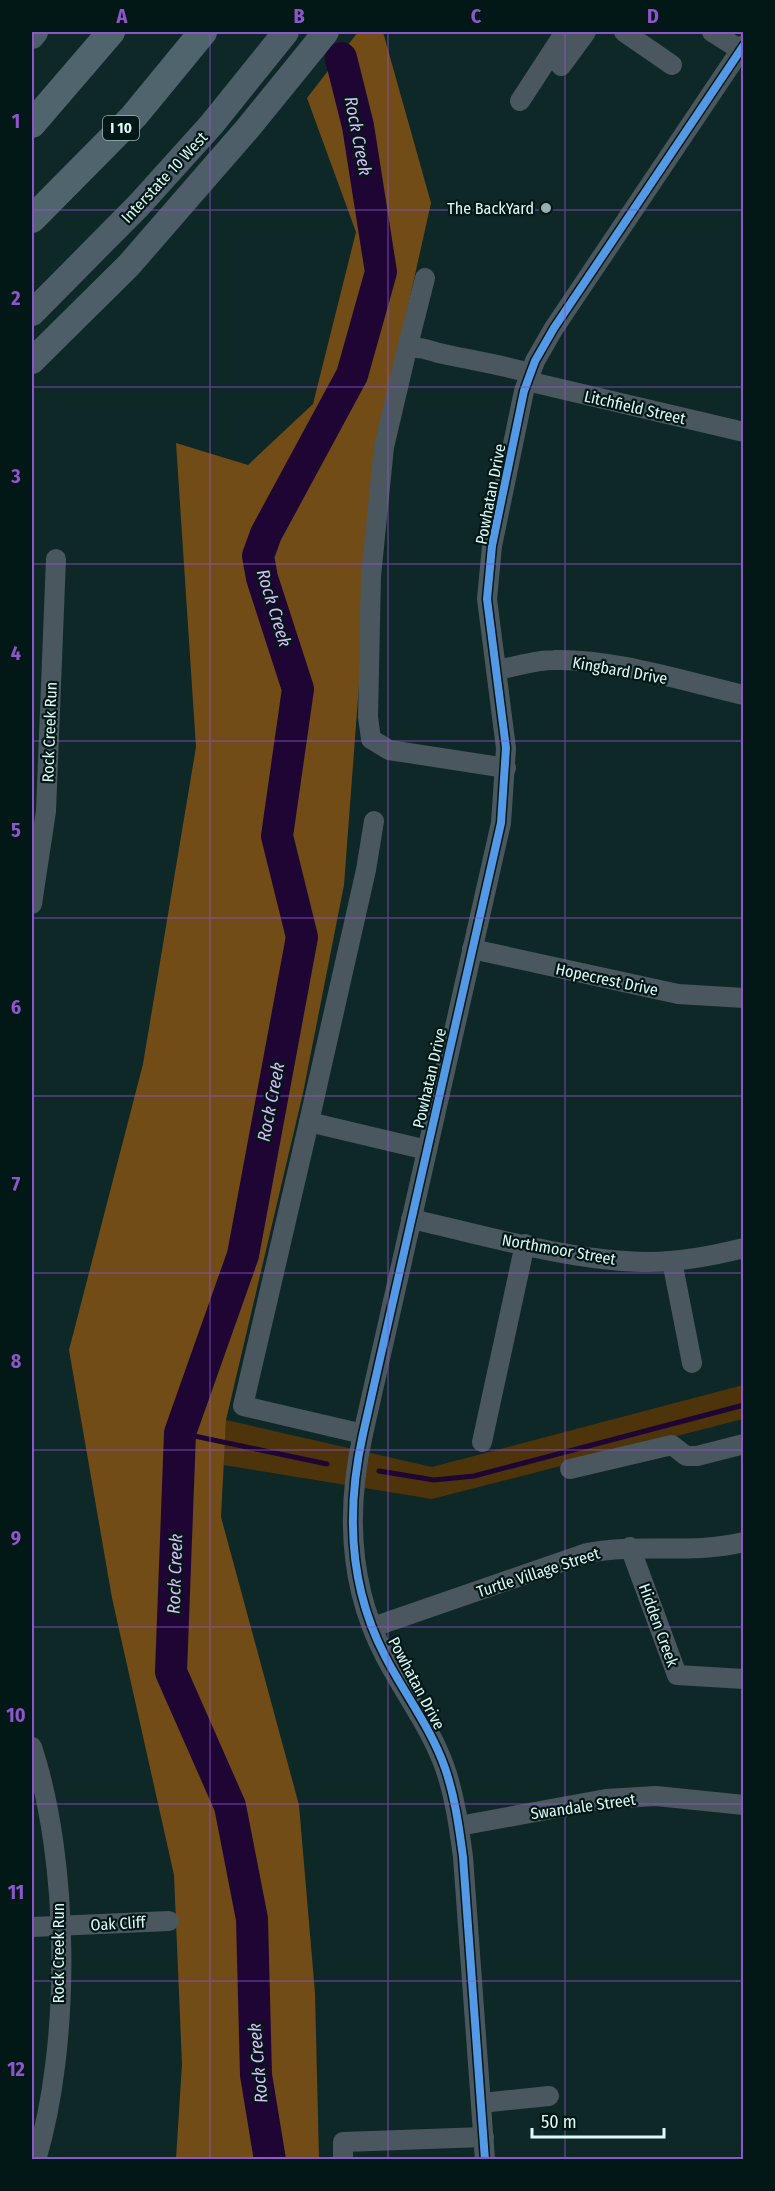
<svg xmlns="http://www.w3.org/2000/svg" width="775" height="2191" font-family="'Fira Sans Condensed',sans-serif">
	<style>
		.green { fill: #4e340a }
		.forest { fill: #714c17 }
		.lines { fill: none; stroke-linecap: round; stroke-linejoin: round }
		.stream { stroke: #1f0534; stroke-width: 5 }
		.river { stroke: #1f0534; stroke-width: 32 }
		.minor { stroke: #4b575e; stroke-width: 20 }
		.major { stroke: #4d5e68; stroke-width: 26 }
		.highway { stroke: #50646e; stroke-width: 28 }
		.cycleway-casing { stroke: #021817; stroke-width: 11 }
		.cycleway { stroke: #5399e6; stroke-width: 8 }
		.grid { fill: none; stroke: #8f55ca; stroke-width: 1.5; stroke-opacity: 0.55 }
		.poi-dot { fill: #95b0ae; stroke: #021817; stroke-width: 2 }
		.labels { text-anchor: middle; stroke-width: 4.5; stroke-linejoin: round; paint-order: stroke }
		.shield { fill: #021817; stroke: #9bb6b4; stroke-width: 1.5 }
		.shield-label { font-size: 15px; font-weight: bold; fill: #ddfaf7 }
		.street-label { font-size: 16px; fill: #ddfaf7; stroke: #021817 }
		.poi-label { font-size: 16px; fill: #ddfaf7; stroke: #021817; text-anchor: end }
		.water-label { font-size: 18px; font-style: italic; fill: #dbbbf8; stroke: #021817 }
		.neatline { fill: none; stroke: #8f55ca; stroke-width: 2 }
		.grid-label { font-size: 20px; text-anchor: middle; font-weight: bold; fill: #8f55ca }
	</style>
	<rect width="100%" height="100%" fill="#0e2827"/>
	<polygon class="green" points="743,1385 743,1419 432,1499 223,1465 226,1420 432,1467"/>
	<polygon class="forest" points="358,32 383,32 431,203 377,445 344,885 303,1093 226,1420 221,1517 299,1805 315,1993 319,2159 176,2159 182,2064 174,1875 112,1598 69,1350 143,1064 196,747 176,443 248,465 313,404 356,232 307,98"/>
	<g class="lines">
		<g class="stream">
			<polyline points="180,1433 327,1464"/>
			<polyline points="379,1471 434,1480 474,1476 744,1405"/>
		</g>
		<polyline class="river" points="270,2160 256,2075 252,1919 230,1806 171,1672 180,1433 243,1255 302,937 277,836 298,689 262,578 258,556 266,534 352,375 381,272 358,126 341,58"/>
		<g class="minor">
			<polyline points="624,32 672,65"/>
			<polyline points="712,32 744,52"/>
			<polyline points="561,66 586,32"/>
			<polyline points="520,101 565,32"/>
			<polyline points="407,349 425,278"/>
			<polyline points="527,381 744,432"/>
			<path d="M496 670C515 667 535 660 554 660 612 658 686 682 744 695"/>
			<path d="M506 768 389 750 371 739 368 717 371 576 384 447 407 349C422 345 433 353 448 355 476 361 502 365 530 373"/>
			<polyline points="32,904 46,811 56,559"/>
			<polyline points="472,949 678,994 744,998"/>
			<polyline points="309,1122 427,1150"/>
			<path d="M411 1219C485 1235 573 1262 649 1262 681 1262 712 1256 744 1248"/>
			<polyline points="672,1261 692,1363"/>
			<polyline points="363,1434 243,1406 309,1122 366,870 374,821"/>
			<polyline points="482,1442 525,1244"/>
			<polyline points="570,1469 672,1445 686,1456 697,1456 744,1444"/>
			<polyline points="630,1547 677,1675 744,1679"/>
			<path d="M373 1627 587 1553C640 1543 691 1555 744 1542"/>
			<path d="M32 1747C70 1862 71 2044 36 2160"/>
			<polyline points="459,1826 606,1799 656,1796 744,1805"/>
			<polyline points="32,1927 169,1921"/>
			<polyline points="481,2103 549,2096"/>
			<polyline points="343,2160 343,2142 484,2137"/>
			<path d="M485 2160 463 1857C459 1827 455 1797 445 1768 431 1728 404 1693 385 1656 348 1585 346 1510 363 1434L501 823 506 748 487 599 492 546 524 391 535 361 554 328 744 45"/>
		</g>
		<g class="major">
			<polyline points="32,36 35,32"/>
			<polyline points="32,313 138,206 212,124 286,32"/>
			<polyline points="32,361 129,265 248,128 326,32"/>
		</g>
		<g class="highway">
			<polyline points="32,124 111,32"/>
			<polyline points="32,219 134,116 203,32"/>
		</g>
		<defs>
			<path id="cycleway" d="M485 2160 463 1857C459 1827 455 1797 445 1768 431 1728 404 1693 385 1656 348 1585 346 1510 363 1434L501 823 506 748 487 599 492 546 524 391 535 361 554 328 744 45"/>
		</defs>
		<use href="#cycleway" class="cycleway-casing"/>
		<use href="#cycleway" class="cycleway"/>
	</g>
	<path class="grid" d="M210 32V2160M388 32V2160M565 32V2160M32 210H744M32 387H744M32 564H744M32 741H744M32 918H744M32 1096H744M32 1273H744M32 1450H744M32 1627H744M32 1804H744M32 1981H744"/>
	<circle class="poi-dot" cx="546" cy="208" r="6"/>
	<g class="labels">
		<rect class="shield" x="103" y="116" width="36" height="24" rx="4.5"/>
		<g class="shield-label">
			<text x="121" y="133">I 10</text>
		</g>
		<g class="street-label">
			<text transform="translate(164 177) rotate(-47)" y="6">Interstate 10 West</text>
			<text transform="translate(635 407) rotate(13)" y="6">Litchfield Street</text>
			<text transform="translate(490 494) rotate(-79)" y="6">Powhatan Drive</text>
			<text transform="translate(620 670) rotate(10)" y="6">Kingbard Drive</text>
			<text transform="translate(49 732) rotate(-88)" y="6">Rock Creek Run</text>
			<text transform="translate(607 979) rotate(12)" y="6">Hopecrest Drive</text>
			<text transform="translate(429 1078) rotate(-77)" y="6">Powhatan Drive</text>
			<text transform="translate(559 1249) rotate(10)" y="6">Northmoor Street</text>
			<text transform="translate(538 1572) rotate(-18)" y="6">Turtle Village Street</text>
			<text transform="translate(659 1625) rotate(70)" y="6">Hidden Creek</text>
			<text transform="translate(417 1683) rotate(62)" y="6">Powhatan Drive</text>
			<text transform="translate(583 1806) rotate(-8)" y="6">Swandale Street</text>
			<text transform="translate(118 1923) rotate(-3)" y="6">Oak Cliff</text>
			<text transform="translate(58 1953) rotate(-90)" y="6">Rock Creek Run</text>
		</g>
		<g class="poi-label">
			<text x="534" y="214">The BackYard</text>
		</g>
		<g class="water-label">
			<text transform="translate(358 136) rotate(79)" y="6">Rock Creek</text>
			<text transform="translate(274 608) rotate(73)" y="6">Rock Creek</text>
			<text transform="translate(271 1102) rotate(-79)" y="6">Rock Creek</text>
			<text transform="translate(175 1574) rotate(-88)" y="6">Rock Creek</text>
			<text transform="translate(258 2063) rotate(-95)" y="6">Rock Creek</text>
		</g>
	</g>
	<rect width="775" height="2191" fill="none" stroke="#021817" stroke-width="66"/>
	<path d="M532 2128v9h132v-9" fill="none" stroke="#ddfaf7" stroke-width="3"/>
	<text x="541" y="2128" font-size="18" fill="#ddfaf7" stroke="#021817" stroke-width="4.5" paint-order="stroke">50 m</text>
	<rect x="33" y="33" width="709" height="2125" class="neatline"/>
	<g class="grid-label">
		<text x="122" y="23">A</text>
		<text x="299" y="23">B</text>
		<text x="476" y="23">C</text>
		<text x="653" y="23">D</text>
		<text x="16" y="128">1</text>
		<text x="16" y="305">2</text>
		<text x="16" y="483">3</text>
		<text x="16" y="660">4</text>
		<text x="16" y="837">5</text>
		<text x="16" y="1014">6</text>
		<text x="16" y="1191">7</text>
		<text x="16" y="1368">8</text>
		<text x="16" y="1545">9</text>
		<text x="16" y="1722">10</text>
		<text x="16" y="1899">11</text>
		<text x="16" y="2076">12</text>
	</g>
</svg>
